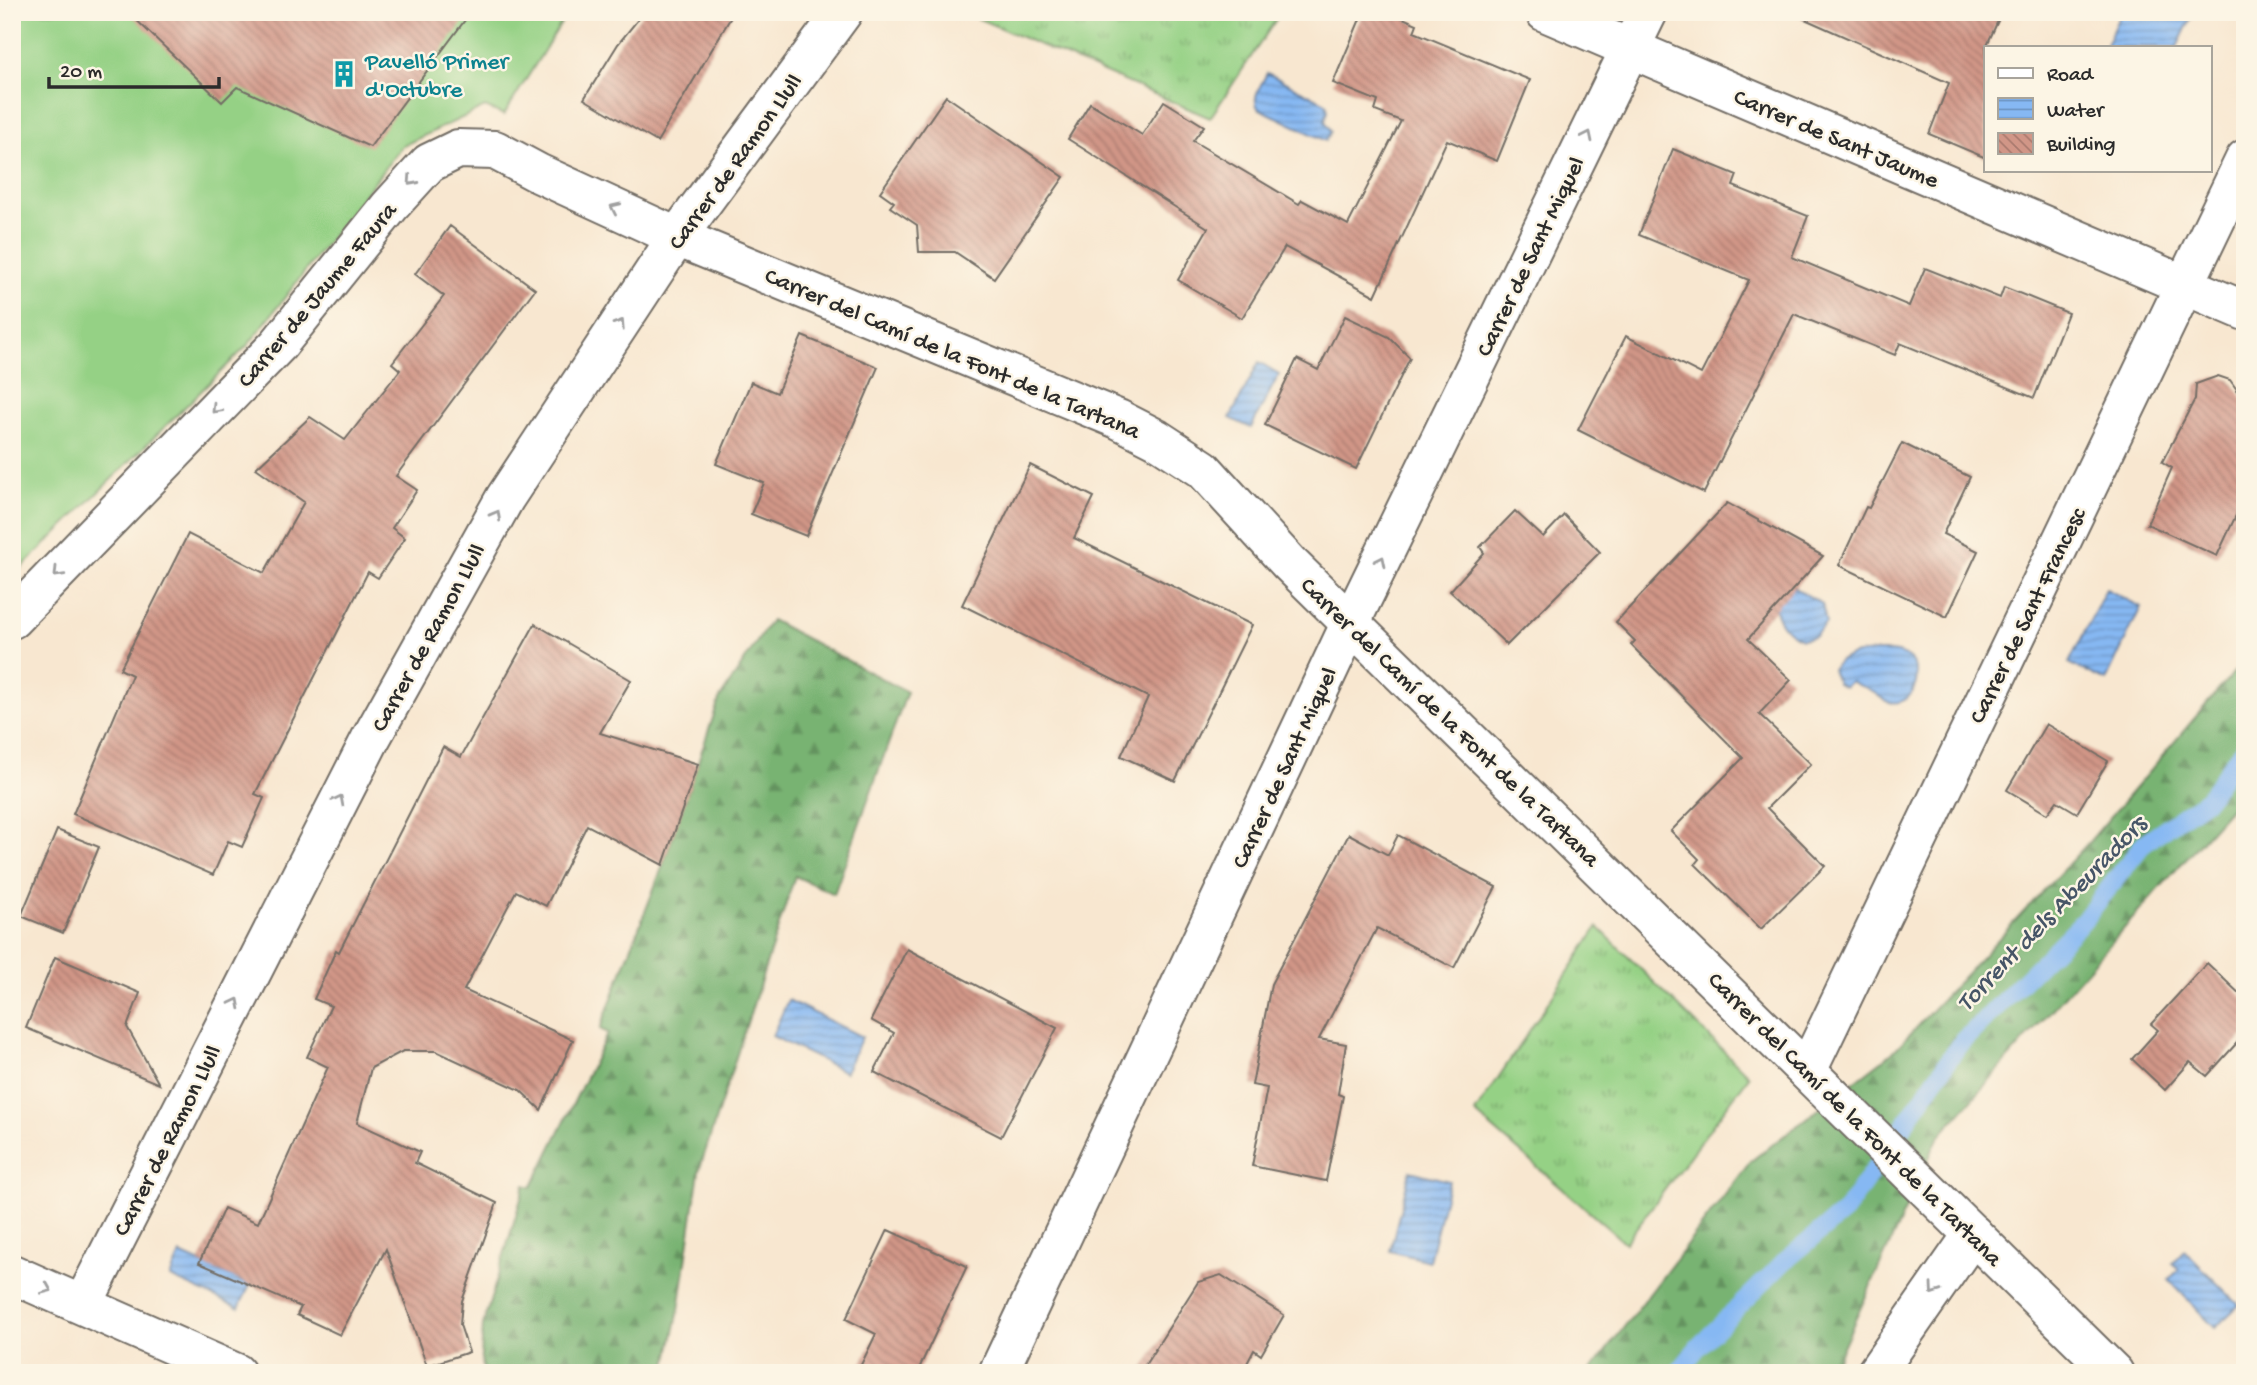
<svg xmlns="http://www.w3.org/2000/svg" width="2257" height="1385" font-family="'Gochi Hand',sans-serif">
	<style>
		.grass { fill: url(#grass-tufts); stroke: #607e58; stroke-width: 2 }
		.forest { fill: url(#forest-firs); stroke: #526f4e; stroke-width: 2 }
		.garden { fill: #95d185; stroke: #607e58; stroke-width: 2 }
		.water { fill: url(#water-rules); stroke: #58728f; stroke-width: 2 }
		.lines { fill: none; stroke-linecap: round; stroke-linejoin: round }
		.stream { stroke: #86b8f3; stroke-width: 18 }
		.building { fill: url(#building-back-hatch) }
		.street-casing { stroke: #736d65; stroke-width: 42 }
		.street { stroke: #fff; stroke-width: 38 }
		.oneway { stroke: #a0a0a0 }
		.labels { text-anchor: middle; stroke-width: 5; stroke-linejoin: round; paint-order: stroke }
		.culture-label { font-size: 24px; fill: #0d838f; stroke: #fcf5e5; text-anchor: start }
		.street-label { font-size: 24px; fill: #2b2b2b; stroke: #fcf5e5 }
		.water-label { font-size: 26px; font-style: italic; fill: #465567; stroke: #fcf5e5 }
	</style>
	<defs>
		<pattern id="grass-tufts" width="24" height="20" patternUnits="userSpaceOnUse" patternTransform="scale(1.75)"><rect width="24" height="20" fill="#95d185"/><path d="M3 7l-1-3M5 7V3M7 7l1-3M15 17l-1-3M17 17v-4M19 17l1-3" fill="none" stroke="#7aaa6d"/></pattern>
		<pattern id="forest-firs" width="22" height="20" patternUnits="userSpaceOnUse" patternTransform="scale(1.75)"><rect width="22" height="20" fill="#78b372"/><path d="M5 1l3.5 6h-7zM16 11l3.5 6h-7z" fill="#63925e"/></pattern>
		<pattern id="water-rules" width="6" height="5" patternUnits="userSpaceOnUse" patternTransform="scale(1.75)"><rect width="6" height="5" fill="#86b8f3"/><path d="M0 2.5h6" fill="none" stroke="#6e96c5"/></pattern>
		<pattern id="building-back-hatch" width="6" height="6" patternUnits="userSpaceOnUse" patternTransform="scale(1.75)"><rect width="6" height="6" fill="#d19687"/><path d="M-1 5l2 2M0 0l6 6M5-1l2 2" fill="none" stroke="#aa7b6f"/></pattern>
	</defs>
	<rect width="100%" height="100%" fill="#fcf5e5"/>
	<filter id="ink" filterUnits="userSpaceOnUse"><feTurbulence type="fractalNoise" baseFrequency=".0143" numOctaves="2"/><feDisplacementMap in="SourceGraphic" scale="14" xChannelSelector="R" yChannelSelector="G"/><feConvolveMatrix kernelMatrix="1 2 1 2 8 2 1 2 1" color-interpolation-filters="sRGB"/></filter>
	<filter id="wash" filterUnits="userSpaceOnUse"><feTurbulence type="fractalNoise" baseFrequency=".00686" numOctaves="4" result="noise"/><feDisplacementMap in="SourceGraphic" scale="28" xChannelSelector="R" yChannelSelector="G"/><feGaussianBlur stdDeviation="1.57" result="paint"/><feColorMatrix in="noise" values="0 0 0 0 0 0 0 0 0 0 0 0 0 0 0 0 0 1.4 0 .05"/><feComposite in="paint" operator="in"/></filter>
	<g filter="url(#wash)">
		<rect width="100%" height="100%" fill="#f8e7d0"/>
		<g class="grass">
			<polygon points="963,12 1281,12 1210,118"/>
			<polygon points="1598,927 1749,1076 1625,1243 1475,1113"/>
		</g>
		<g class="forest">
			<polygon points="771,620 907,692 834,894 795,876 699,1171 679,1310 665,1373 484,1373 481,1358 483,1325 525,1185 532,1187 608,1033 600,1029 663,865 719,700"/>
			<polygon points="2245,659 2245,792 1938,1138 1831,1373 1589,1373 1751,1161 1892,1053 2089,842"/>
		</g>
		<polygon class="garden" points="12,12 568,12 504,115 485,107 402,146 248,345 12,577"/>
		<g class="water">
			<polygon points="2121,12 2194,12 2177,47 2105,47"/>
			<path d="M1267 73 1326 103 1328 110 1325 121 1331 131 1326 141 1258 108C1251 97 1262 84 1267 73Z"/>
			<polygon points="1259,362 1279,374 1251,428 1230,418"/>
			<path d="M1770 573 1822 604 1826 623 1815 636 1802 639C1773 629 1772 600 1770 573Z"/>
			<polygon points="2106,589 2141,607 2106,681 2069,663"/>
			<path d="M1874 652C1883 652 1893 651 1901 654 1928 664 1917 708 1889 702 1882 700 1877 694 1870 690 1863 686 1857 686 1851 681L1845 687 1837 683 1832 669C1843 654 1856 654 1874 652Z"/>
			<polygon points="788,1000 862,1037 845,1072 772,1036"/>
			<polygon points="1410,1171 1449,1181 1429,1261 1390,1251"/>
			<polygon points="2184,1250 2239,1305 2215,1328 2169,1280 2179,1269 2172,1263"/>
			<polygon points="180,1254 250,1285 239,1308 170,1277"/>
		</g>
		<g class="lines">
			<polyline class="stream" points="1678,1373 1698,1347 1785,1261 1845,1211 1959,1045 2083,921 2144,843 2207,799 2245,746"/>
		</g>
		<g id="blocks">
			<g class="building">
				<polygon points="128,12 471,12 370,147 237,87 222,102"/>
				<polygon points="644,12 734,12 657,142 584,99 618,44"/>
				<polygon points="1363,12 1389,12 1417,24 1414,32 1530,80 1497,161 1447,140 1375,296 1285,247 1242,318 1178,280 1208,228 1068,139 1090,103 1142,135 1164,101 1204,126 1193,141 1299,204 1302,200 1348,225 1401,121 1375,111 1378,101 1333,83"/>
				<polygon points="1789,12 2002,12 1986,47 1986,158 1929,134 1949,83"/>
				<polygon points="946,96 1064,177 994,278 955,252 919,252 917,225 890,207 894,202 880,192"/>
				<polygon points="1673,149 1737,175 1733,186 1808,216 1792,257 1909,306 1925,268 2000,298 2004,287 2068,313 2034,398 1900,343 1895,355 1794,314 1704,493 1578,430 1626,336 1701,374 1749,280 1639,235"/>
				<polygon points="450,226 535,289 396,476 417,490 392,528 405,538 378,578 368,572 255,794 264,798 242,847 228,841 213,875 73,814 132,675 120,669 188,534 264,573 304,502 256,468 310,417 345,440 400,370 392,363 444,296 415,274"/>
				<polygon points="1345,316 1389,337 1410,358 1356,469 1265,425 1297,359 1318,370"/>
				<polygon points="802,336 878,367 806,536 751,514 764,483 716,464 751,382 777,393"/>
				<polygon points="2218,376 2230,380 2245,401 2245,496 2217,556 2147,524 2172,468 2162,462 2195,399 2196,384"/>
				<polygon points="1902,443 1970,477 1943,534 1978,551 1947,617 1839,565 1866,507 1869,508"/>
				<polygon points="1030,465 1094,497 1074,538 1252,625 1175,781 1121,756 1148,697 962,605"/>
				<polygon points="1727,503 1823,556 1748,639 1791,680 1759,714 1811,764 1767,808 1825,866 1761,929 1695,864 1699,859 1671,831 1743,758 1631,645 1635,641 1616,622"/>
				<polygon points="1515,511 1543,537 1564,515 1600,552 1507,645 1450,591 1484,553 1480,547"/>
				<polygon points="535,624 631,680 600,733 698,764 663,865 587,825 546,906 516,891 464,990 573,1040 541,1110 520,1090 436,1051 403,1051 371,1068 357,1123 420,1152 415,1163 497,1203 462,1301 460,1325 469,1352 427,1366 386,1249 340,1335 297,1315 301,1307 199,1263 224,1208 258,1223 328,1067 307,1057 331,1006 314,999 336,950 339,952 443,747 461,757"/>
				<polygon points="2046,724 2108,761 2077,813 2057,801 2047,814 2007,790"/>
				<polygon points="57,830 99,847 63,933 21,916"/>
				<polygon points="1349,834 1388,855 1398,835 1496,887 1454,968 1377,928 1319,1039 1346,1044 1338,1094 1343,1096 1326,1181 1252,1166 1267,1088 1252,1085 1271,984"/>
				<polygon points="907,949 1057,1028 1001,1137 874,1072 894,1033 871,1020"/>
				<polygon points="55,957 140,993 127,1027 159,1084 26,1028"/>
				<polygon points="2207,963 2245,999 2245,1034 2207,1076 2190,1062 2165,1090 2132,1059 2158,1030 2151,1024"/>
				<polygon points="888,1230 967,1266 917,1373 857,1373 876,1334 846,1319"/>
				<polygon points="1221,1275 1284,1315 1261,1355 1254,1350 1242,1373 1140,1373 1198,1282"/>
			</g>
		</g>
	</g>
	<g filter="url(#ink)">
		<use href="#blocks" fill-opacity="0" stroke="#736d65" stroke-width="2"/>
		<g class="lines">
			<defs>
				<g id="street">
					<polyline points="1545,12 2245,311"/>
					<polyline points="12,619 278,345 390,206 429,163 458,149 495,150 538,173 677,237 1118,419 1157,439 1203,469 1289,563 2114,1373"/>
					<polyline points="1807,1071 2245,159"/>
					<polyline points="12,1274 236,1373"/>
					<polyline points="83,1304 370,740 505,498 677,237 843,12"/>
					<polyline points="998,1373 1351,622 1648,12"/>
					<polyline points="1876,1373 1973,1234"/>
				</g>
			</defs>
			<use href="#street" class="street-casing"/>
			<use href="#street" class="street"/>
		</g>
		<defs><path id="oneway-chevron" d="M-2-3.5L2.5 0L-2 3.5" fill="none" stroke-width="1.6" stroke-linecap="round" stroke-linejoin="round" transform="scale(1.75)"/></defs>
		<g class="oneway">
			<use href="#oneway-chevron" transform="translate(1588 136) rotate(-64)"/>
			<use href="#oneway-chevron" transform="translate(412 181) rotate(132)"/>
			<use href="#oneway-chevron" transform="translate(615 208) rotate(-155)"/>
			<use href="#oneway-chevron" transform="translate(620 324) rotate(-57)"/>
			<use href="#oneway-chevron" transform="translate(216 409) rotate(134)"/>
			<use href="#oneway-chevron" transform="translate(496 515) rotate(-61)"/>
			<use href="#oneway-chevron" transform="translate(1381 561) rotate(-64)"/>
			<use href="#oneway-chevron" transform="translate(58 573) rotate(134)"/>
			<use href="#oneway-chevron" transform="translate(339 800) rotate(-63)"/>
			<use href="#oneway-chevron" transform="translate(236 1003) rotate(-63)"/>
			<use href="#oneway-chevron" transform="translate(47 1289) rotate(23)"/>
			<use href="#oneway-chevron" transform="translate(1934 1290) rotate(125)"/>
		</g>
	</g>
	<defs>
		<symbol id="building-bare" viewBox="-9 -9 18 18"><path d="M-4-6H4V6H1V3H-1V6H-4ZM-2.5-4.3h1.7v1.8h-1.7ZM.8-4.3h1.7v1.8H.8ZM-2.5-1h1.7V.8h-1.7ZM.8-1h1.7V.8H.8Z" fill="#0f9aa8" stroke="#fcf5e5" stroke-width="2.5" paint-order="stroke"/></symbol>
	</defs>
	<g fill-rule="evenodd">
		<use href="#building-bare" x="325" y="55" width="38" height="38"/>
	</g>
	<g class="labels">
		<g class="culture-label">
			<text x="365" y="68">Pavelló Primer<tspan x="365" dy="28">d'Octubre</tspan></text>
		</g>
		<g class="street-label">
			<text transform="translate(1837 137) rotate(23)" y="8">Carrer de Sant Jaume</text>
			<text transform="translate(734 161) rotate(-54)" y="8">Carrer de Ramon Llull</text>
			<text transform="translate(1529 256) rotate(-64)" y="8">Carrer de Sant Miquel</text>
			<text transform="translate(316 294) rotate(-50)" y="8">Carrer de Jaume Faura</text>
			<text transform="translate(953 352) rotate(23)" y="8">Carrer del Camí de la Font de la Tartana</text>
			<text transform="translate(2026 615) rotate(-64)" y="8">Carrer de Sant Francesc</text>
			<text transform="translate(427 637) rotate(-61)" y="8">Carrer de Ramon Llull</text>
			<text transform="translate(1451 721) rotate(44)" y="8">Carrer del Camí de la Font de la Tartana</text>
			<text transform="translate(1283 767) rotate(-65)" y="8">Carrer de Sant Miquel</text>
			<text transform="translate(1856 1118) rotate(45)" y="8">Carrer del Camí de la Font de la Tartana</text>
			<text transform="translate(166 1140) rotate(-63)" y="8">Carrer de Ramon Llull</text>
		</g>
		<g class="water-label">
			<text transform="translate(2050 912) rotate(-46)" y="9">Torrent dels Abeuradors</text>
		</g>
	</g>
	<rect width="2257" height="1385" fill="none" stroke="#fcf5e5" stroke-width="42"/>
	<rect x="1984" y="46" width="228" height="126" fill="#fcf5e5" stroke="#a8a49b" stroke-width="2"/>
	<rect x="1998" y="68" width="35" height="10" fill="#ffffff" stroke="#a8a49b" stroke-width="2"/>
	<text x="2047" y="80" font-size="21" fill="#2b2b2b">Road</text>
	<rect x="1998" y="98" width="35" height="21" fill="url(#water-rules)" stroke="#a8a49b" stroke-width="2"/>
	<text x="2047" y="116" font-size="21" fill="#2b2b2b">Water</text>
	<rect x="1998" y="133" width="35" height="21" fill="url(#building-back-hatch)" stroke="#a8a49b" stroke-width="2"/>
	<text x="2047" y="150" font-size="21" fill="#2b2b2b">Building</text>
	<path d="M49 77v10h170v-10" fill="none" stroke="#2b2b2b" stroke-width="3.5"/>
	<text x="60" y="77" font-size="21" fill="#2b2b2b" stroke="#fcf5e5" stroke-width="5" paint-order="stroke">20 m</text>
</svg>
